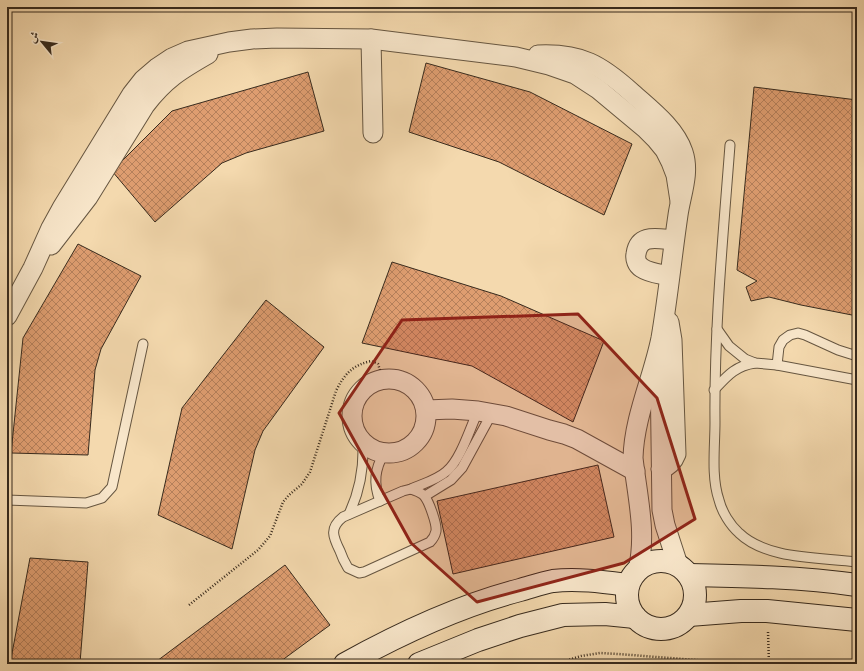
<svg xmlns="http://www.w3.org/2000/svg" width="864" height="671" font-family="Cardo,Amiri,serif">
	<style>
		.building { fill: url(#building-cross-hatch); stroke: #372a1d }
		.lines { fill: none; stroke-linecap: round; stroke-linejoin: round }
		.lane-casing { stroke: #665641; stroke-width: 11 }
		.street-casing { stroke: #665641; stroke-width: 21 }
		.secondary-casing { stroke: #372a1d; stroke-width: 24 }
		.path { stroke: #372a1d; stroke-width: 2.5; stroke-dasharray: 1 2; stroke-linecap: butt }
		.lane { stroke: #f8e6ca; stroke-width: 9 }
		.street { stroke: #f8e6ca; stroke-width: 19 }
		.secondary { stroke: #f8e6ca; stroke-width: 22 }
		.marked { fill: #8f2418; fill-opacity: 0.2; stroke: #8f2418; stroke-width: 3; stroke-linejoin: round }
	</style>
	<defs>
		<pattern id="building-cross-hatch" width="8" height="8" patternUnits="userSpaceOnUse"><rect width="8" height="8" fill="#de9d70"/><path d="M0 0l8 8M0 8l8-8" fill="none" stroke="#b5805b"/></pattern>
	</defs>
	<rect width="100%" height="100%" fill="#f4d9ae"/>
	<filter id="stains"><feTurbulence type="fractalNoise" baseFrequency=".005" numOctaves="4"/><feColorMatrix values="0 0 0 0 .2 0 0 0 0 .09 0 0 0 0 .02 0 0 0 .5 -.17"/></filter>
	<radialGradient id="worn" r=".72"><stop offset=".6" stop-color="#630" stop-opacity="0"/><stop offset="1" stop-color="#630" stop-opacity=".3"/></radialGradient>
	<g class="building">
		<polygon points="426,63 530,92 632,144 604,215 499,162 409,132"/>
		<polygon points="308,72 324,131 246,153 222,163 155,222 112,171 172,111"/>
		<polygon points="754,87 857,100 857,316 801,305 769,297 751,301 746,287 757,281 737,270"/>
		<polygon points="78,244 141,276 101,349 95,370 88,455 11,453 23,338"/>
		<polygon points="392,262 501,296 604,341 573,422 472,366 362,343"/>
		<polygon points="266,300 324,347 263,431 255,450 232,549 158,515 182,408"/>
		<polygon points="598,465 614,537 453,574 437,501"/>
		<polygon points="30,558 88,562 80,663 62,664 10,664"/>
		<polygon points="285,565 330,625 277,664 159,664 157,661"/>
	</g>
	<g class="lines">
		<defs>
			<g id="lane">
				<path d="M730 145C723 237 714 330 715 422 715 447 711 477 719 500 722 512 730 525 739 533 767 560 820 557 857 562"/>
				<polyline points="717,329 729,346 745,359 755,363 777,365 857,380"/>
				<polyline points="777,365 779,347 783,340 790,335 798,333 805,335 838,350 857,356"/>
				<path d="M714 390C727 376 735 366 755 363"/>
				<path d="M411 489C416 491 422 492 425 497 429 502 437 524 436 531 435 536 433 539 430 542L364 572 359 573 348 568C345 563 342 557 340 551 333 537 329 528 343 517L403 491Z"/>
				<path d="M411 489C422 484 437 480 447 471 461 459 470 428 478 411"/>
				<polyline points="425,496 451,480 462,468 492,413"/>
				<polyline points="7,500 86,503 102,498 112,487 143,344"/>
				<path d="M380 501C373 483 375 469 384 453"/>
				<path d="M349 514C360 491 364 469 363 442"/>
			</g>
			<g id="street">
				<polyline points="371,39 373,133"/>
				<path d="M538 55C581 53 601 65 632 93 651 110 675 128 683 152 690 173 681 194 678 215 672 256 668 297 661 338 653 378 634 417 633 458 637 495 647 533 638 570"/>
				<path d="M51 245 88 197 145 105C165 79 180 70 208 54"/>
				<path d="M669 276C661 274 649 273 642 268 637 265 635 259 636 254 639 233 658 239 674 240"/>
				<polyline points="7,316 33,268 51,228 62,208 132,94 143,80 157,68 172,58 188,51 229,42 252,39 277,38 371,39 516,57 549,65 575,74 598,89 646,129 656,139 665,150 671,162 676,175 680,201"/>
				<polyline points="660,367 662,510 665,525 678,565"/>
				<circle cx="389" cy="416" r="37"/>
				<polyline points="426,410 452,409 478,411 506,416 549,430 564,434 577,439 635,471"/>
				<path d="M661 469C669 466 673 462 676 454L672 340 669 322"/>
			</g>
			<g id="secondary">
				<circle cx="661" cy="595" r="34"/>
				<path d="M689 575C745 576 801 577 857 585"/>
				<polyline points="689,615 741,611 767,611 857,620"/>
				<path d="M345 664C401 633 458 606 520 590 531 587 542 583 553 581 577 578 605 582 628 585"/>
				<polyline points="419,664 478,640 520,626 563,615 605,614 635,617"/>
			</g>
		</defs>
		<use href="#lane" class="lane-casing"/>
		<use href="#street" class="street-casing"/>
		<use href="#secondary" class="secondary-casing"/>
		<g class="path">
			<path d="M189 605 258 550 270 536 283 502 289 495 302 484 310 472 336 391C344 374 354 364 372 361L378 364 383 379"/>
			<polyline points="768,632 769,664"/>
			<polyline points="555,664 581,656 600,653 618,654 722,662 790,664"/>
		</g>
		<use href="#lane" class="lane"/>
		<use href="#street" class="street"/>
		<use href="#secondary" class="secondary"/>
	</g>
	<path class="marked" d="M578 314 657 398 695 519 624 563 477 602 411 543 339 413 402 320Z"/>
	<rect width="864" height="671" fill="none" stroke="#f4d9ae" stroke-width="24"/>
	<rect x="8" y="8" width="848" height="655" fill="none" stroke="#372a1d" stroke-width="2"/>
	<rect x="12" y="12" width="840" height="647" fill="none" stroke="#372a1d"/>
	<g transform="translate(42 42) rotate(299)" stroke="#f8e6ca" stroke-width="3" paint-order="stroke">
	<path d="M0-3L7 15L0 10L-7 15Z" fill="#372a1d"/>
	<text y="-6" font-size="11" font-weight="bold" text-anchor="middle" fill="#372a1d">ش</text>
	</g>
	<rect width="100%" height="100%" filter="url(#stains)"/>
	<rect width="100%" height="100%" fill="url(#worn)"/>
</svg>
